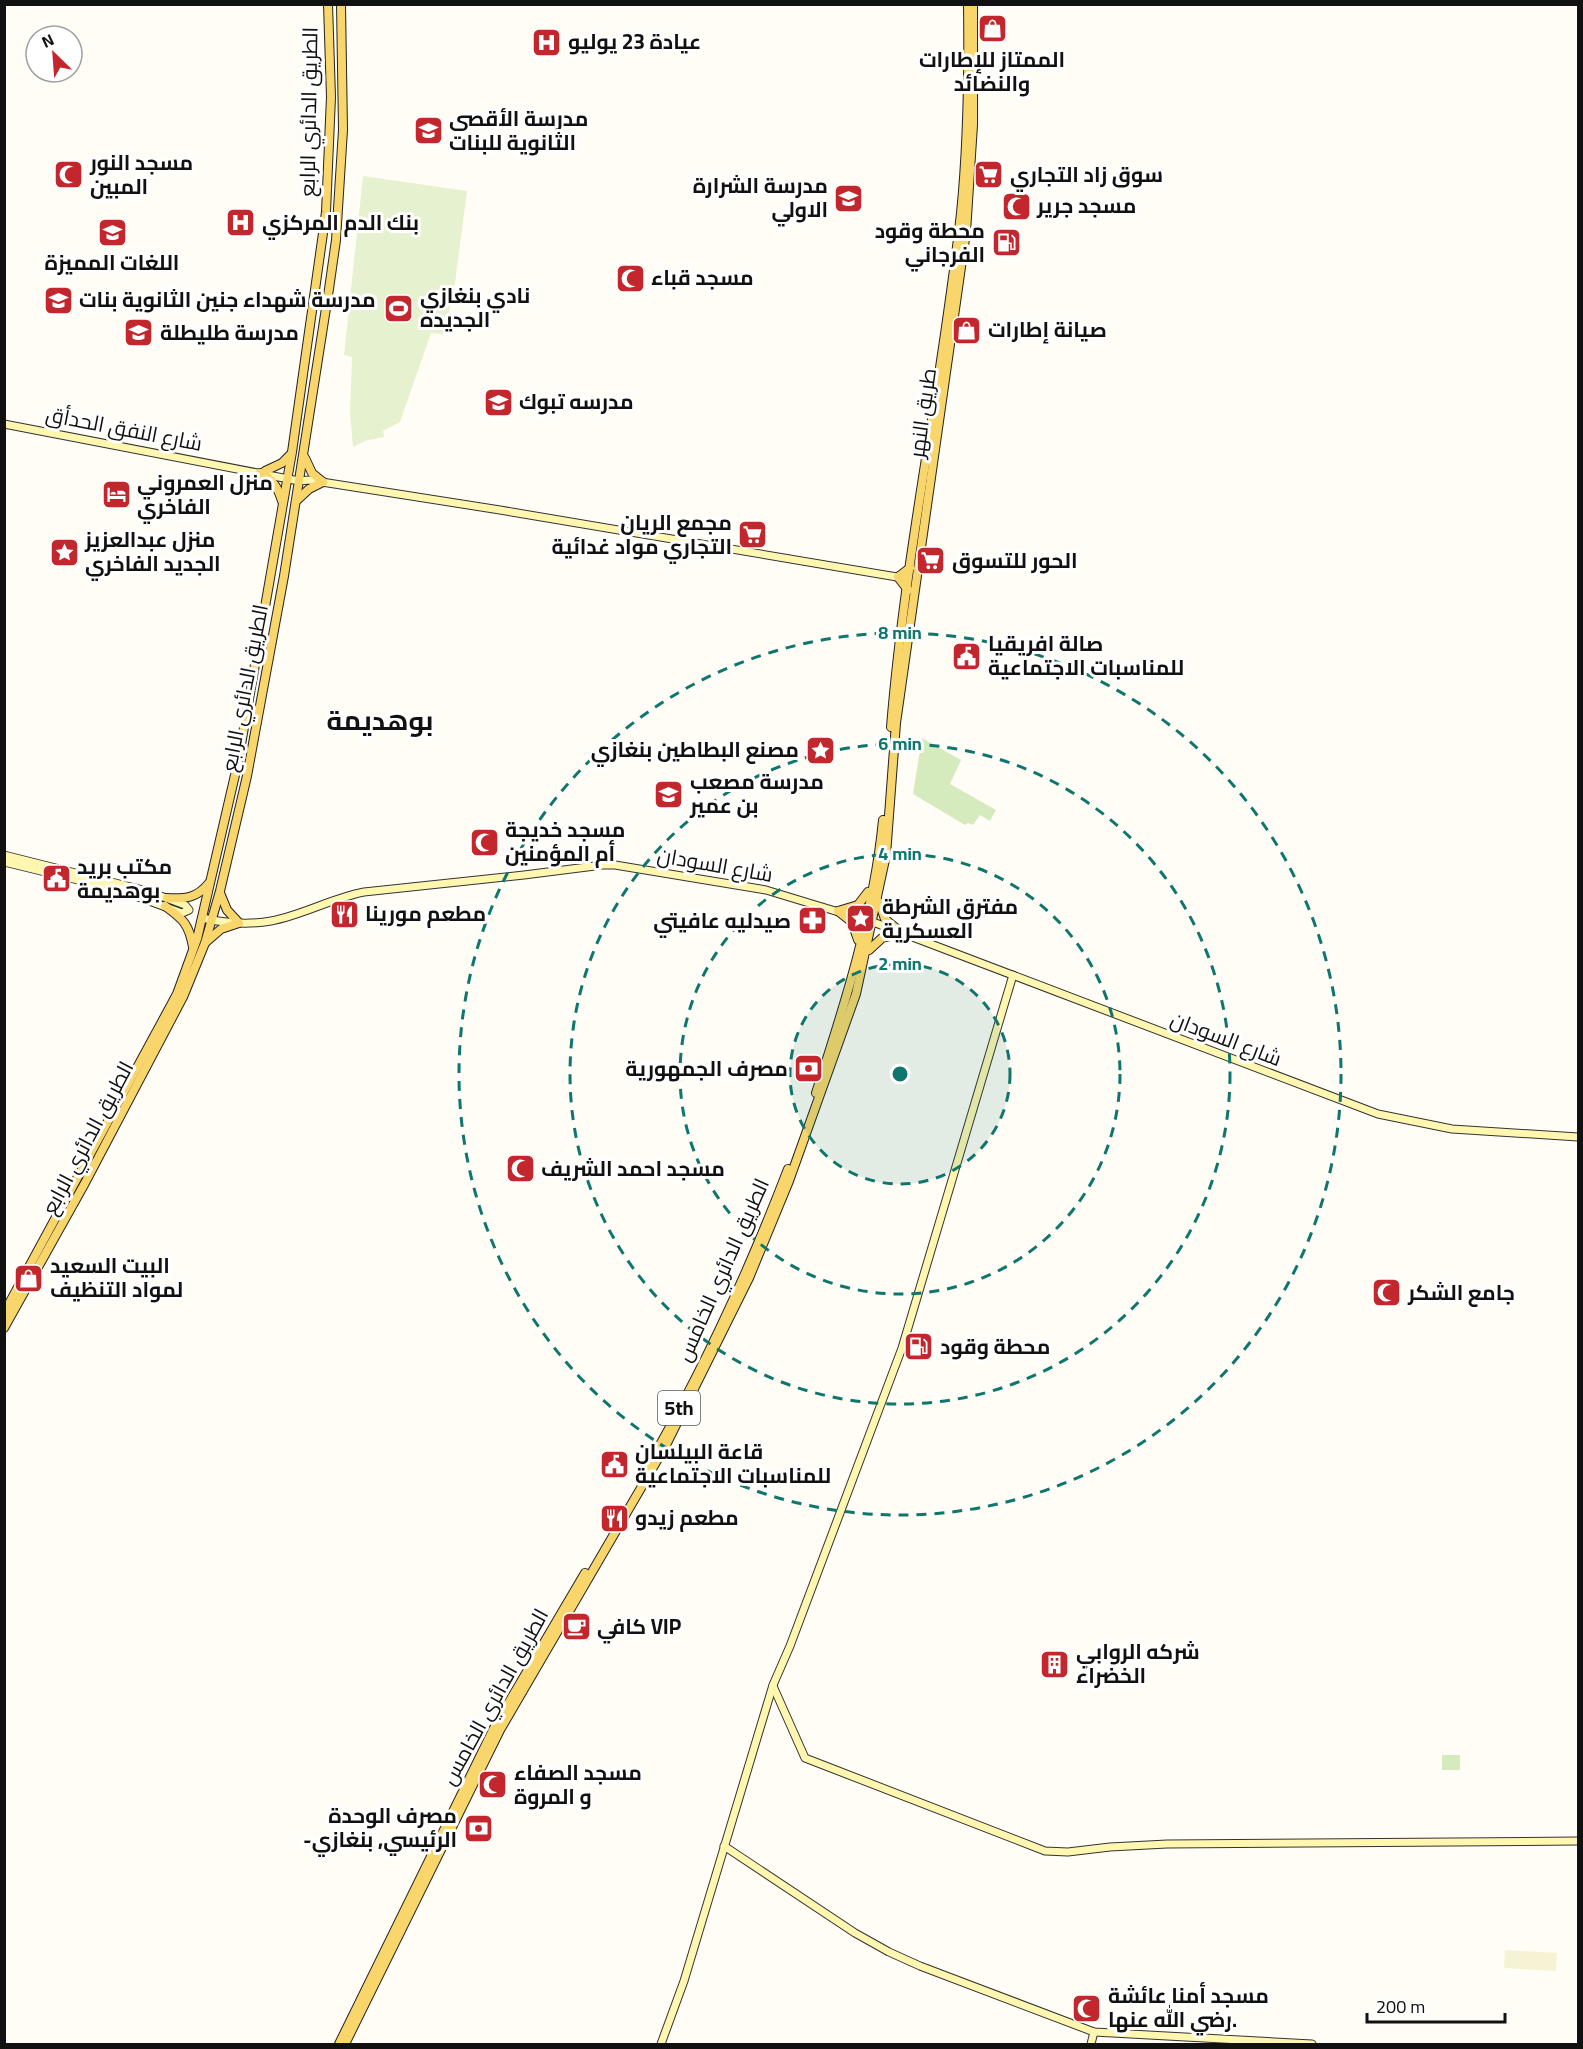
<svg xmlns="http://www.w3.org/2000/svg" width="1583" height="2049" font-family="Georgia,Cairo,serif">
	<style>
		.farmland { fill: #f6f3d4 }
		.green { fill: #d5ebbd }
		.pitch { fill: #e6f2cf }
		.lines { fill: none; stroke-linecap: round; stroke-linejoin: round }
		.secondary-casing { stroke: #333; stroke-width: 9 }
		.primary-casing { stroke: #222; stroke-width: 10 }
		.secondary { stroke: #fff6b0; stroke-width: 7 }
		.primary { stroke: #f9d66b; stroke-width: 8 }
		.ring { fill: none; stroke: #0f766e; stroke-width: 3; stroke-dasharray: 10 8 }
		.labels { text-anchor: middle; stroke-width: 6; stroke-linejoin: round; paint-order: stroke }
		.shield { fill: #fff; stroke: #585858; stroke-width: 1.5 }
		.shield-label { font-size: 20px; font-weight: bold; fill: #111 }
		.poi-label { font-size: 21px; font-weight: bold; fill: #111; stroke: #fff; text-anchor: start }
		.street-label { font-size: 21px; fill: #111; stroke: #fff }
		.district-label { font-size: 27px; font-weight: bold; fill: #111; stroke: #fff }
		.centre { fill: #0f766e; stroke: #fff; stroke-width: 3 }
		.ring-label { font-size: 18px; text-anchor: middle; font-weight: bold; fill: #0f766e; stroke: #fff; stroke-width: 6; stroke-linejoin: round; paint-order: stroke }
	</style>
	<rect width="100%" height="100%" fill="#fffdf5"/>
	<polygon class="farmland" points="1505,1950 1557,1953 1556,1971 1504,1968"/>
	<g class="green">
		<polygon points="922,738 961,760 950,784 996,810 990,821 980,815 973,825 968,823 965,825 913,794"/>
		<rect x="1442" y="1755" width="18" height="15"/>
	</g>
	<polygon class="pitch" points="363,176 467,191 455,283 444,334 431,333 400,422 383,431 384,437 365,441 353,447 350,412 352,357 344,355"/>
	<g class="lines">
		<defs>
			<g id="secondary">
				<polyline points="4,424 299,481 309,480 500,510 903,578"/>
				<polyline points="4,855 147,891 185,905 189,910 182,913 119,890 4,862"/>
				<path d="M202 918C224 923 249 925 271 921 303 915 332 898 364 892L524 875 603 865H615L766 890 865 920"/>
				<polyline points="873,922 1378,1114 1452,1129 1578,1137"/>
				<polyline points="773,1686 805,1758 1045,1851 1068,1852 1110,1847 1167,1844 1578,1841"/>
				<polyline points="724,1846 855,1933 889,1952 920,1966 1094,2032 1312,2044"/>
				<polyline points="661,2044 684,1981 773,1685 790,1646 902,1348 1013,975"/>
				<polyline points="1091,2044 1094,2032"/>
			</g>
			<g id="primary">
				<polyline points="305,458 312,473 323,482"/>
				<polyline points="265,471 282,463 291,454"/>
				<path d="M260 473C273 479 278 488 282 501"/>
				<polyline points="296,501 309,489 323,482"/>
				<polyline points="908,590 898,577 910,568"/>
				<path d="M891 727C905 555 942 385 961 213 968 144 969 74 968 4"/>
				<path d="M167 898C186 899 197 898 209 883"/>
				<polyline points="879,902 885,919 902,933"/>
				<path d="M165 906C183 919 189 924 193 947"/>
				<polyline points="838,911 858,905 868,892"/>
				<polyline points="838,911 852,922 858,940"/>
				<polyline points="206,942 221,929 239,923 227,910 220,893"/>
				<polyline points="869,950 882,938 902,933"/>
				<path d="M816 1093C845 1004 874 913 883 820"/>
				<polyline points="4,1313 177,994 197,939 238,762 292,452 326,212 331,97 328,4"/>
				<polyline points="4,1328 85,1183 183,997 205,943 220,891 247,776 284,576 329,289 336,240 343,130 341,4"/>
				<path d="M640 1480C698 1381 747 1276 788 1169"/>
				<polyline points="339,2044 495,1726 585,1573"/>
				<polyline points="345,2044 500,1730 666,1445 749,1278 789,1181 856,994 886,855 896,723 966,232 973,125 973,4"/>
			</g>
		</defs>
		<use href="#secondary" class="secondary-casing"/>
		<use href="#primary" class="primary-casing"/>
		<use href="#secondary" class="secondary"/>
		<use href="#primary" class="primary"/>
	</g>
	<circle cx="900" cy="1074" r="110" fill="#0f766e" fill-opacity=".12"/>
	<g class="ring">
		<circle cx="900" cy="1074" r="110"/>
		<circle cx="900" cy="1074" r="220"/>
		<circle cx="900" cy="1074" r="330"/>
		<circle cx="900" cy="1074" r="441"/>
	</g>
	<defs>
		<symbol id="shop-square" viewBox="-11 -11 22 22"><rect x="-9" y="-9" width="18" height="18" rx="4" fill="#c4262e" stroke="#fff"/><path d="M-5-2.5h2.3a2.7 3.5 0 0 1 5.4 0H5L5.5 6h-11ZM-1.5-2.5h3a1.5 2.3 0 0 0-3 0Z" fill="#fff"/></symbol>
		<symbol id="hospital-square" viewBox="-11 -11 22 22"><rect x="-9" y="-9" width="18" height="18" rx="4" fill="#c4262e" stroke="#fff"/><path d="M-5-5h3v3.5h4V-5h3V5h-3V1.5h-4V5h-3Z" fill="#fff"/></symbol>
		<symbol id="school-square" viewBox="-11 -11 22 22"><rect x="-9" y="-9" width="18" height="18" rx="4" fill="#c4262e" stroke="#fff"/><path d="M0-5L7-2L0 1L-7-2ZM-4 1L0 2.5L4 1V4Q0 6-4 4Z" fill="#fff"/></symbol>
		<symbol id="mosque-square" viewBox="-11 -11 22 22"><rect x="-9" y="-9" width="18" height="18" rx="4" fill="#c4262e" stroke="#fff"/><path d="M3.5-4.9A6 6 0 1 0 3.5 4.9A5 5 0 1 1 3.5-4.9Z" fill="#fff"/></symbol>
		<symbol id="supermarket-square" viewBox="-11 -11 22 22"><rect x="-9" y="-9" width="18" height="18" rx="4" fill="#c4262e" stroke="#fff"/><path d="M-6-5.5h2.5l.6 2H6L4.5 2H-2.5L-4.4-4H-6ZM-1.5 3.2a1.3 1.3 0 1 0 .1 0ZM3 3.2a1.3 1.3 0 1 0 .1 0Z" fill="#fff"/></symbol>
		<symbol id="fuel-square" viewBox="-11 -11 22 22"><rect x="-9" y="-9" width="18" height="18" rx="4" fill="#c4262e" stroke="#fff"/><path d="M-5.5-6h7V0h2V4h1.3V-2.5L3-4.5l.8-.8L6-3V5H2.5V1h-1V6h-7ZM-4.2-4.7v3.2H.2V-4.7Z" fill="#fff"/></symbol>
		<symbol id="stadium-square" viewBox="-11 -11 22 22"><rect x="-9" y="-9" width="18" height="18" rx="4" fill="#c4262e" stroke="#fff"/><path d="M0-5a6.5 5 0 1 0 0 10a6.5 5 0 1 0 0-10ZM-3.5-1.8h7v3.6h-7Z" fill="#fff"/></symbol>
		<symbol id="hotel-square" viewBox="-11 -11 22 22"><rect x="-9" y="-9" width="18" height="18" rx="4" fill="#c4262e" stroke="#fff"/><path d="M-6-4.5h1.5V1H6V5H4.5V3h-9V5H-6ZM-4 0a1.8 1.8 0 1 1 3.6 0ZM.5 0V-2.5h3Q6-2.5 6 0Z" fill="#fff"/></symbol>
		<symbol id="sight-square" viewBox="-11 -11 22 22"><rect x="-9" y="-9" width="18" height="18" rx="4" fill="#c4262e" stroke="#fff"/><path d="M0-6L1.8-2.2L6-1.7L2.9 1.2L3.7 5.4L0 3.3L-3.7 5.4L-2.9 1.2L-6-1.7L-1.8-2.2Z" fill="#fff"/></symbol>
		<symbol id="civic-square" viewBox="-11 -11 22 22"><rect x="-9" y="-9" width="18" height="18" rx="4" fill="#c4262e" stroke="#fff"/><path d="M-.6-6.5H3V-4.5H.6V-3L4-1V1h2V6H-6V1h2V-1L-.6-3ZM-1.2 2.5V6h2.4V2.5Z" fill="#fff"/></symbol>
		<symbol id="restaurant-square" viewBox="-11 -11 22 22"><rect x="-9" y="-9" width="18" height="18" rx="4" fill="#c4262e" stroke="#fff"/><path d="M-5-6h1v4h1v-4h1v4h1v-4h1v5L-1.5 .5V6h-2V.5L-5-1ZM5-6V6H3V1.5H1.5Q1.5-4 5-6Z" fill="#fff"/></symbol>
		<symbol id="pharmacy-square" viewBox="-11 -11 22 22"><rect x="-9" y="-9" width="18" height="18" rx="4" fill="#c4262e" stroke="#fff"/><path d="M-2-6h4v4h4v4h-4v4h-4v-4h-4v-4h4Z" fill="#fff"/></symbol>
		<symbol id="bank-square" viewBox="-11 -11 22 22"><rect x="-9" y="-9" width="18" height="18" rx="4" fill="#c4262e" stroke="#fff"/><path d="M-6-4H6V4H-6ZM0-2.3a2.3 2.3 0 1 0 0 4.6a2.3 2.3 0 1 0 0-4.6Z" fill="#fff"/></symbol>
		<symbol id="cafe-square" viewBox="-11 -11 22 22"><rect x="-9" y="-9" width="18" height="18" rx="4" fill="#c4262e" stroke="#fff"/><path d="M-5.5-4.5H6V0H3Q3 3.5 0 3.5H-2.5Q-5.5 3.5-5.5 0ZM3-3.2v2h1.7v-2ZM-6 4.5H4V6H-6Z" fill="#fff"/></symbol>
		<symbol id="building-square" viewBox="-11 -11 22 22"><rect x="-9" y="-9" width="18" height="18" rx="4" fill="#c4262e" stroke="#fff"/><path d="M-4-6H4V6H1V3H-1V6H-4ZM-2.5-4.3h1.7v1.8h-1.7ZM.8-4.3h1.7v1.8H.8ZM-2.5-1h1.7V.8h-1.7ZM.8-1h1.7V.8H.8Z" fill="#fff"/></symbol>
	</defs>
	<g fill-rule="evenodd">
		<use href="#shop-square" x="976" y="12" width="33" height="33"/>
		<use href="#hospital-square" x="530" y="26" width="33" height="33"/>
		<use href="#school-square" x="412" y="114" width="33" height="33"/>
		<use href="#mosque-square" x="52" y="158" width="33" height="33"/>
		<use href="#supermarket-square" x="972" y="158" width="33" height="33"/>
		<use href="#school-square" x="832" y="182" width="33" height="33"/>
		<use href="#mosque-square" x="1000" y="190" width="33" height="33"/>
		<use href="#hospital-square" x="224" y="206" width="33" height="33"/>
		<use href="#school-square" x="96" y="216" width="33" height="33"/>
		<use href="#fuel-square" x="990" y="226" width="33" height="33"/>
		<use href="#mosque-square" x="614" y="262" width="33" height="33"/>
		<use href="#school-square" x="42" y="284" width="33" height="33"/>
		<use href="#stadium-square" x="382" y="292" width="33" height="33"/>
		<use href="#shop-square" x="950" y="314" width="33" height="33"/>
		<use href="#school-square" x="122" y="316" width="33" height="33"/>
		<use href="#school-square" x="482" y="386" width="33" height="33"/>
		<use href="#hotel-square" x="100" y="478" width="33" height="33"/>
		<use href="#supermarket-square" x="736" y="518" width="33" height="33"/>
		<use href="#sight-square" x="48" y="536" width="33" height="33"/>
		<use href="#supermarket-square" x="914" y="544" width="33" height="33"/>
		<use href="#civic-square" x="950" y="640" width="33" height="33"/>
		<use href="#sight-square" x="804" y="734" width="33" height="33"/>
		<use href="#school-square" x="652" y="778" width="33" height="33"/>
		<use href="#mosque-square" x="468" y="826" width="33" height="33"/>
		<use href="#civic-square" x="40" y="862" width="33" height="33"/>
		<use href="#restaurant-square" x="328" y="898" width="33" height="33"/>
		<use href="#sight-square" x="844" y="902" width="33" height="33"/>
		<use href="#pharmacy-square" x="796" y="904" width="33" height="33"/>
		<use href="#bank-square" x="792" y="1052" width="33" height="33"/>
		<use href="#mosque-square" x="504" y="1152" width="33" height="33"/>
		<use href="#shop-square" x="12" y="1262" width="33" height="33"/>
		<use href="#mosque-square" x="1370" y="1276" width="33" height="33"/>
		<use href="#fuel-square" x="902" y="1330" width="33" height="33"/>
		<use href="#civic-square" x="598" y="1448" width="33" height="33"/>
		<use href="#restaurant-square" x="598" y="1502" width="33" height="33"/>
		<use href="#cafe-square" x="560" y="1610" width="33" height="33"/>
		<use href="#building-square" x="1038" y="1648" width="33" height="33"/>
		<use href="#mosque-square" x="476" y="1768" width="33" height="33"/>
		<use href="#bank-square" x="462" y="1812" width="33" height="33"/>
		<use href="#mosque-square" x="1070" y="1992" width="33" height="33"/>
	</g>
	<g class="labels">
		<rect class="shield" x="658" y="1391" width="42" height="34" rx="4.5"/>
		<g class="shield-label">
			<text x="679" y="1415">5th</text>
		</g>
		<g class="poi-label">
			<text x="568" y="49">عيادة 23 يوليو</text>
			<text x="992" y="67" text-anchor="middle">الممتاز للإطارات<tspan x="992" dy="24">والنضائد</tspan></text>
			<text x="449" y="126">مدرسة الأقصى<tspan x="449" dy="24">الثانوية للبنات</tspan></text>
			<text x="90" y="170">مسجد النور<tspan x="90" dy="24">المبين</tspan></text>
			<text x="1010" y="182">سوق زاد التجاري</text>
			<text x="828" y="193" text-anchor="end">مدرسة الشرارة<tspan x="828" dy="24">الاولي</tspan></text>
			<text x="1037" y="213">مسجد جرير</text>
			<text x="262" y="230">بنك الدم المركزي</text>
			<text x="985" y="238" text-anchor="end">محطة وقود<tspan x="985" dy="24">الفرجاني</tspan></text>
			<text x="112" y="270" text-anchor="middle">اللغات المميزة</text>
			<text x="651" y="285">مسجد قباء</text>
			<text x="420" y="303">نادي بنغازي<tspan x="420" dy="24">الجديده</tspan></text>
			<text x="79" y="307">مدرسة شهداء جنين الثانوية بنات</text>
			<text x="988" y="337">صيانة إطارات</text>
			<text x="160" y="340">مدرسة طليطلة</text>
			<text x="519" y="409">مدرسه تبوك</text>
			<text x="137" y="490">منزل العمروني<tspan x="137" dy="24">الفاخري</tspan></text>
			<text x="732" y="530" text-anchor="end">مجمع الريان<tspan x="732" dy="24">التجاري مواد غدائية</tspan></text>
			<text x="85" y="547">منزل عبدالعزيز<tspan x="85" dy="24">الجديد الفاخري</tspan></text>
			<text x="952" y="568">الحور للتسوق</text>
			<text x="988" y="651">صالة افريقيا<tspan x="988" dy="24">للمناسبات الاجتماعية</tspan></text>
			<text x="799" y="757" text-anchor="end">مصنع البطاطين بنغازي</text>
			<text x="690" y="789">مدرسة مصعب<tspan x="690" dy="24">بن عمير</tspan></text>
			<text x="505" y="837">مسجد خديجة<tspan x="505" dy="24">أم المؤمنين</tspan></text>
			<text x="77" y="874">مكتب بريد<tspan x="77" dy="24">بوهديمة</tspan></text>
			<text x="882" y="914">مفترق الشرطة<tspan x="882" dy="24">العسكرية</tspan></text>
			<text x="365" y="921">مطعم مورينا</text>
			<text x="791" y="928" text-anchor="end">صيدليه عافيتي</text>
			<text x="788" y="1076" text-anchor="end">مصرف الجمهورية</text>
			<text x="541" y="1176">مسجد احمد الشريف</text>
			<text x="50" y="1273">البيت السعيد<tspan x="50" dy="24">لمواد التنظيف</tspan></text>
			<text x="1408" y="1300">جامع الشكر</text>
			<text x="940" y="1354">محطة وقود</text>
			<text x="635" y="1459">قاعة البيلسان<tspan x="635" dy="24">للمناسبات الاجتماعية</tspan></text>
			<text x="635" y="1525">مطعم زيدو</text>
			<text x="597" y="1634">كافي VIP</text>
			<text x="1076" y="1659">شركه الروابي<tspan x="1076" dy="24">الخضراء</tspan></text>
			<text x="514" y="1780">مسجد الصفاء<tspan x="514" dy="24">و المروة</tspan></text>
			<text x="457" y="1823" text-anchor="end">مصرف الوحدة<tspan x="457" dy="24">-الرئيسي, بنغازي</tspan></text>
			<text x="1108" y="2003">مسجد أمنا عائشة<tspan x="1108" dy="24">رضي الله عنها.</tspan></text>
		</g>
		<g class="street-label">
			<text transform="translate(309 112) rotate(-89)" y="7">الطريق الدائري الرابع</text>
			<text transform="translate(923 413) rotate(-82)" y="7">طريق النهر</text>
			<text transform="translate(124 429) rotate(11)" y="7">شارع النفق الحدأق</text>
			<text transform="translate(245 688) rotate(-79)" y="7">الطريق الدائري الرابع</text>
			<text transform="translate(715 865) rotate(10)" y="7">شارع السودان</text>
			<text transform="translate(1226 1039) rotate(21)" y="7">شارع السودان</text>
			<text transform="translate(88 1138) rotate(-62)" y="7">الطريق الدائري الرابع</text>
			<text transform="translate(723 1270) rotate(-66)" y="7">الطريق الدائري الخامس</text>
			<text transform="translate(495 1697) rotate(-61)" y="7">الطريق الدائري الخامس</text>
		</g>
		<g class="district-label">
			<text x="380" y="730">بوهديمة</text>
		</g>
	</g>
	<circle cx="900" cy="1074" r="9" class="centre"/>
	<g class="ring-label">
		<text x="900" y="639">8 min</text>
		<text x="900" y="750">6 min</text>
		<text x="900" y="860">4 min</text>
		<text x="900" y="970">2 min</text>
	</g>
	<rect width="1583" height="2049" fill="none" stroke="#111111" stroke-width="12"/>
	<g transform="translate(54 54) rotate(335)"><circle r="28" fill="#ffffff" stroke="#a0a0a0" stroke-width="1.5"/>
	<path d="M0-4.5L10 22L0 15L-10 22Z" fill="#c4262e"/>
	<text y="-9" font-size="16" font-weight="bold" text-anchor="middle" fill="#111111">N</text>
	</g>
	<path d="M1367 2013v9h138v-9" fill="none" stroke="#111111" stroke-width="3"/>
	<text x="1376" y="2013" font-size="18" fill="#111111" stroke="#ffffff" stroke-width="4.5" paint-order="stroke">200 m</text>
</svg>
